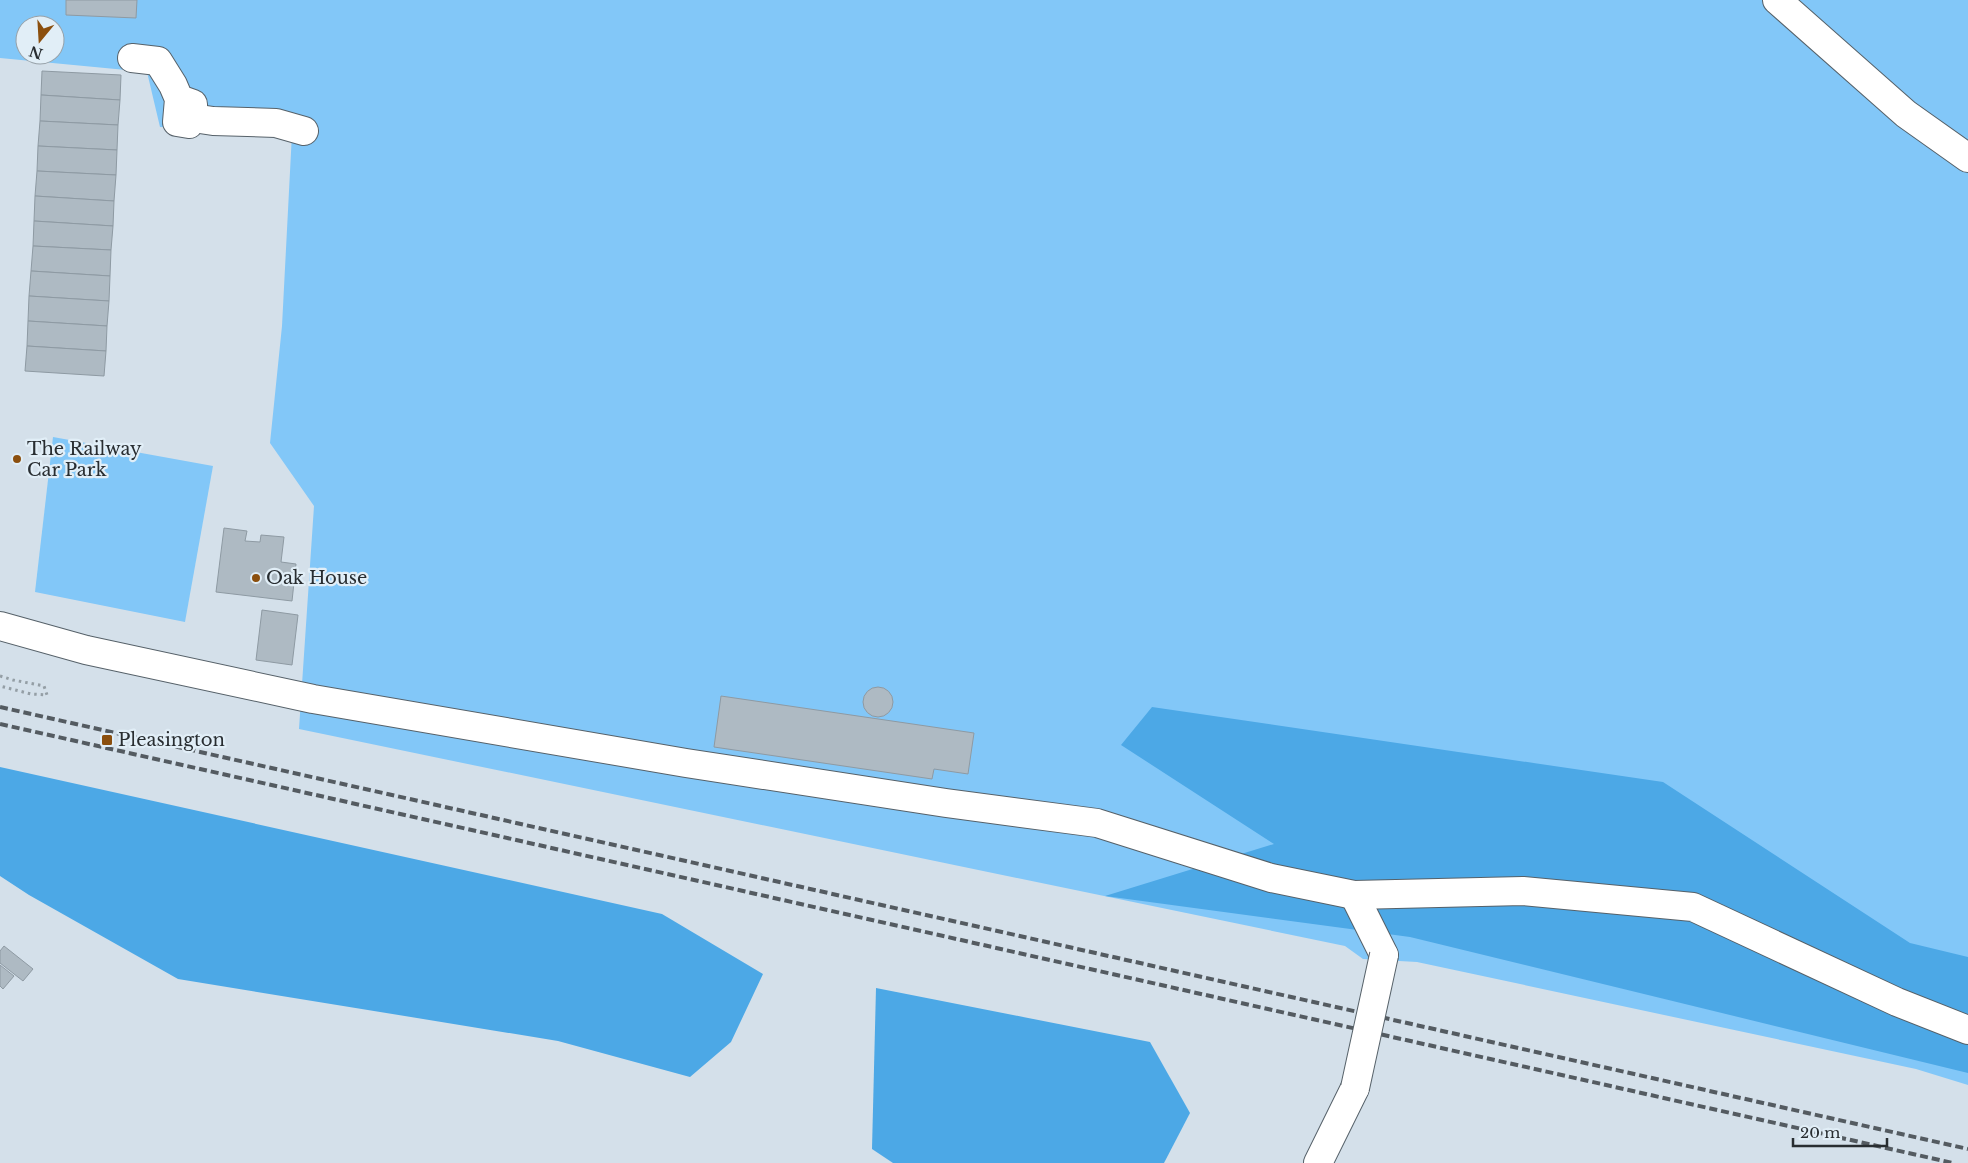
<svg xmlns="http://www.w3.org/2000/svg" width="1968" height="1163" font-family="'Libre Baskerville',serif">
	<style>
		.green { fill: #82c7f8; fill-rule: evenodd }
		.forest { fill: #4ca8e6 }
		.building { fill: #aebac3; stroke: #8e9aa3 }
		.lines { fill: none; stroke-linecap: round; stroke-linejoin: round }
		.minor-casing { stroke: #566169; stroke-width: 30 }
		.path { stroke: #949ea5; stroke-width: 3; stroke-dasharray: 2.5 4; stroke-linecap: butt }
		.minor { stroke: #fff; stroke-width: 28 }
		.rail { stroke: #545b61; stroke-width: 4; stroke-dasharray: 8 4; stroke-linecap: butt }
		.minor-bridge-casing { stroke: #566169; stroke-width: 30; stroke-linecap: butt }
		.minor-bridge { stroke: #fff; stroke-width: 28 }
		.poi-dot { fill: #8b4f0e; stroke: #e1eef7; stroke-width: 2 }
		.labels { text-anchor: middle; stroke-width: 4.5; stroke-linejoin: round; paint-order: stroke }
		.poi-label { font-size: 18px; fill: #282d31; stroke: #e1eef7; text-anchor: start }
	</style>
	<rect width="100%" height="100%" fill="#d4e0ea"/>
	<g class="green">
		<path d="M0 0H1968V1085L1916 1069 1417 962 1363 959 1345 946 299 729 314 506 270 443 282 326 292 133 160 127 147 72 0 58ZM25 25H55V55H25Z"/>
		<polygon points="53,437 213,466 185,622 35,592"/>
	</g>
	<g class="forest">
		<polygon points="1152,707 1663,782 1910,943 1968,957 1968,1073 1410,937 1105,896 1274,844 1121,745"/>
		<polygon points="0,767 662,914 763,974 731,1042 690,1077 558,1041 178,979 29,895 0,876"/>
		<polygon points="876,988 1150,1042 1190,1113 1164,1163 893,1163 872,1149"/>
	</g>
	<g class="building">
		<polygon points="66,0 137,0 136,18 66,15"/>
		<polygon points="42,71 121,75 120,100 41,95"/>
		<polygon points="41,95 120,100 118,125 40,121"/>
		<polygon points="40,121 118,125 117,150 38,146"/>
		<polygon points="38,146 117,150 116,175 37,171"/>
		<polygon points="37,171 116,175 114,201 35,196"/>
		<polygon points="35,196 114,201 113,226 34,221"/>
		<polygon points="34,221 113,226 111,250 33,246"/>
		<polygon points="33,246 111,250 110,276 31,271"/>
		<polygon points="31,271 110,276 109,301 29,296"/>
		<polygon points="29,296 109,301 107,326 28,321"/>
		<polygon points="28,321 107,326 106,351 27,346"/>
		<polygon points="27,346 106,351 104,376 25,371"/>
		<polygon points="224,528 247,531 245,541 260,542 261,535 284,537 281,562 296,564 292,601 216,592"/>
		<polygon points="262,610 298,615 292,665 256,660"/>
		<circle cx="878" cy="702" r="15"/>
		<polygon points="721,696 974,733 968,774 934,769 932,779 714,747"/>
		<polygon points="4,946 33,969 23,981 0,963 0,951"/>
		<polygon points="0,965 14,976 3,989 0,986"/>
	</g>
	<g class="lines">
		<defs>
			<g id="minor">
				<polyline points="1777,0 1906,114 1968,158"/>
				<polyline points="132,58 158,61 173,85 179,99 177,122 189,124 193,118 193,104 179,99"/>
				<polyline points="193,118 213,121 276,123 304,131"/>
				<polyline points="0,626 86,650 313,699 686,763 946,803 1097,823 1271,878 1354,895 1523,891 1693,907 1897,1002 1968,1030"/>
				<polyline points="1354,895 1384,955"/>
				<polyline points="1318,1163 1355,1088"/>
			</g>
		</defs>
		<use href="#minor" class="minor-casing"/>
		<polyline class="path" points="0,676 13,680 44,686 47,695 31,694 0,686"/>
		<use href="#minor" class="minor"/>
		<g class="rail">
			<polyline points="0,707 1968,1149"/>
			<polyline points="0,724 1953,1163"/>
		</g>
		<defs>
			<polyline id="minor-bridge" points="1355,1088 1384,955"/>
		</defs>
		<use href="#minor-bridge" class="minor-bridge-casing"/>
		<use href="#minor-bridge" class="minor-bridge"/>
	</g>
	<g class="poi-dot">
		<circle cx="17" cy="459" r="5"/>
		<circle cx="256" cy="578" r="5"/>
		<rect x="101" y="734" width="12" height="12" rx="2.5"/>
	</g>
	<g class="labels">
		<g class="poi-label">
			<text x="27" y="455">The Railway<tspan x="27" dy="21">Car Park</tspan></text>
			<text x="266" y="584">Oak House</text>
			<text x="118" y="746">Pleasington</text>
		</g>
	</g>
	<g transform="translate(40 40) rotate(198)"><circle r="24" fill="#e1eef7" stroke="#97a1a8"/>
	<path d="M0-4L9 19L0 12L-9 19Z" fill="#8b4f0e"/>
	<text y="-8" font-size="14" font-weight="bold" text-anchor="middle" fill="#282d31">N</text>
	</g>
	<path d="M1793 1138v8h94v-8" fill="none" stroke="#282d31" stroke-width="2.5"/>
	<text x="1800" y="1138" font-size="15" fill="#282d31" stroke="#e1eef7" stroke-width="4" paint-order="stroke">20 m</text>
</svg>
